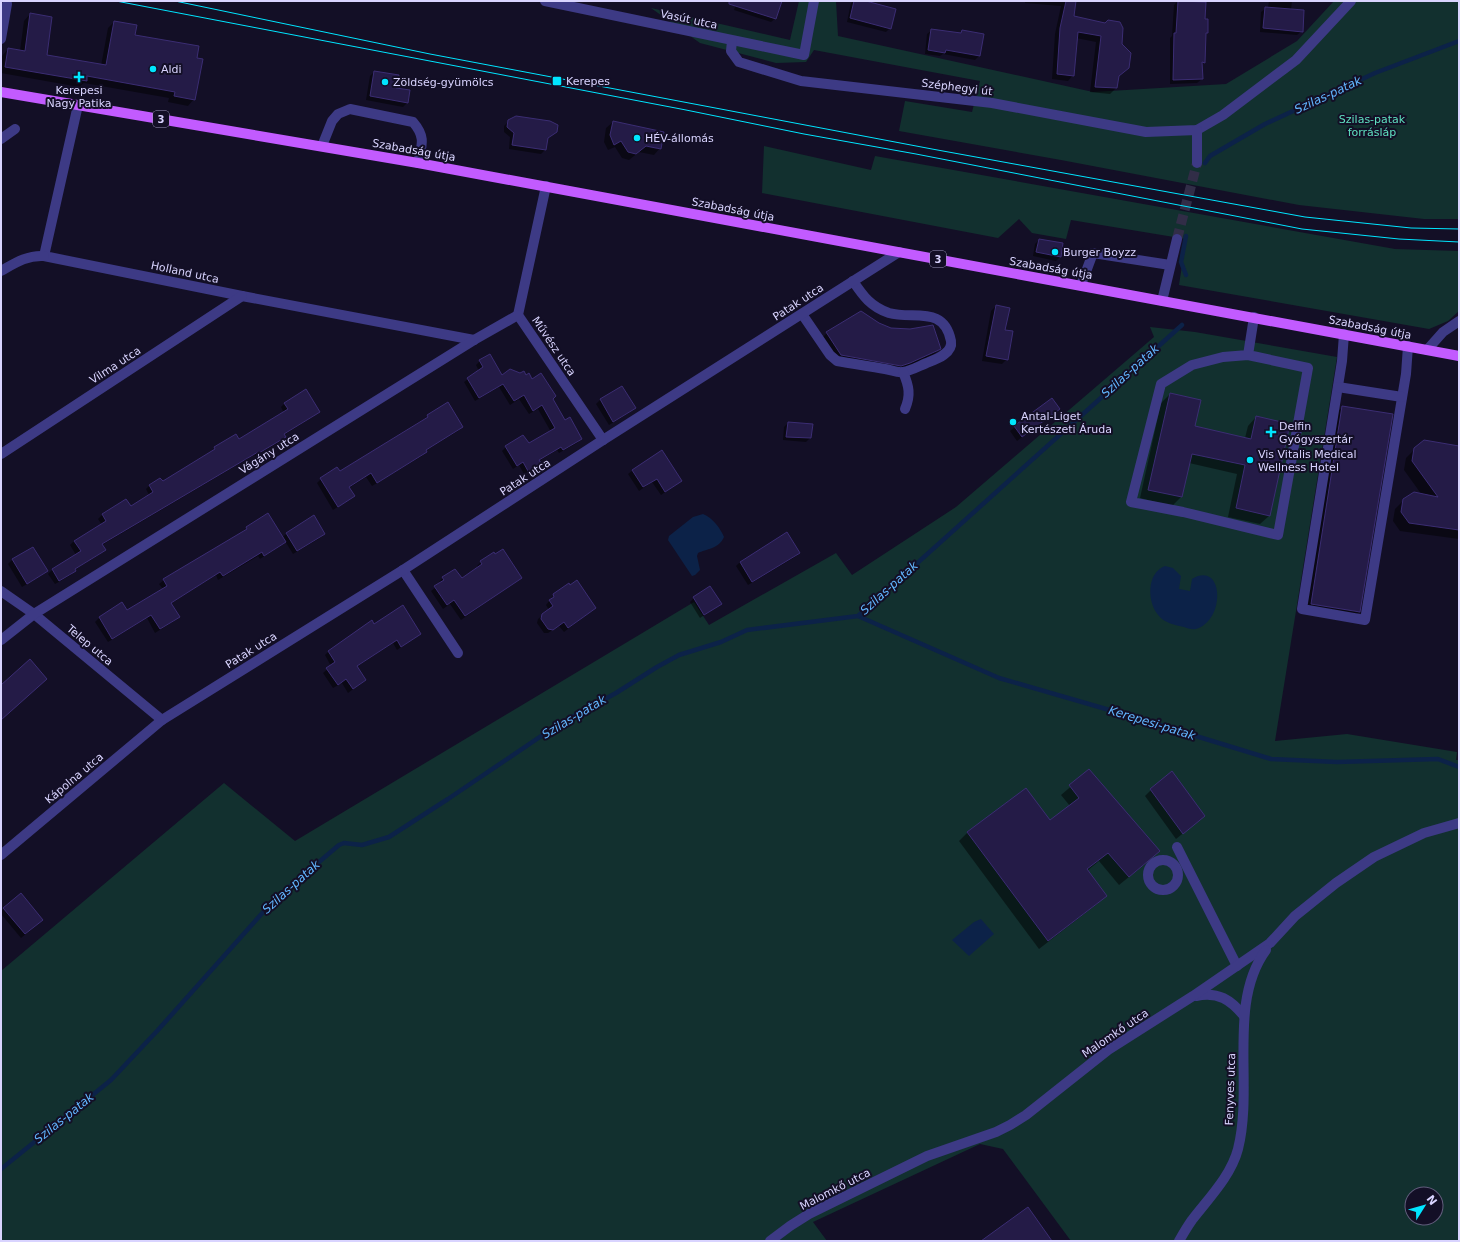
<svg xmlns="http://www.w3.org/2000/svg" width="1460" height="1242" font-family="'DejaVu Sans',sans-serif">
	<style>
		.green { fill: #12302f; fill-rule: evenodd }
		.water { fill: #0c2248 }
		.shadow { fill: #0007; fill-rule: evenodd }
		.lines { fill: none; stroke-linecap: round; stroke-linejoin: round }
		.stream { stroke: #0c2248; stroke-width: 4.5 }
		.building { fill: #241b47; stroke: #3b2d73 }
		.minor-tunnel { stroke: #312d47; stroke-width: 10; stroke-dasharray: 10 5; stroke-linecap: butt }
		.minor { stroke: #3d3a85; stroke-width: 10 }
		.major { stroke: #c25bff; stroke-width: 10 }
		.tram { stroke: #00e5ff; stroke-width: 1 }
		.poi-dot { fill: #00e5ff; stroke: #130f26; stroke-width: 1.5 }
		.labels { text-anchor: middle; stroke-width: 4; stroke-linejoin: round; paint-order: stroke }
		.shield { fill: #130f26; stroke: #9e99be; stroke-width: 1 }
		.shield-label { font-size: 10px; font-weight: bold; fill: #d9d4ff }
		.street-label { font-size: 11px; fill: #d9d4ff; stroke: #130f26 }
		.poi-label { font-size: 11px; fill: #d9d4ff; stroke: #130f26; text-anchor: start }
		.park-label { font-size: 11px; fill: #5fe0c0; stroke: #130f26 }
		.water-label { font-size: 12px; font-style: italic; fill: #62b6ff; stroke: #130f26 }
	</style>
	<rect width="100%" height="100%" fill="#130f26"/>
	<g class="green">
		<polygon points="799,1 836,1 838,36 1093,92 1226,84 1297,41 1334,1 1459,1 1459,219 1424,219 1299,205 1061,160 899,131 905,101 972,112 980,81 814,50 806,62 776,63 700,43 651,8 790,40"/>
		<polygon points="764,146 871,170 875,156 1395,249 1459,251 1459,311 1448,321 1429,329 1179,285 1186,239 1071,220 1066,239 1032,233 1019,219 998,238 762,193"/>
		<path d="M1150 327 1195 332 1337 357 1275 741 1347 734 1457 752 1456 760H1459V1241H1071L1003 1149 980 1144 813 1222 827 1241H1V971L224 783 295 841 694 602 709 625 836 553 852 575 956 507 1154 337ZM1412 1194H1436V1218H1412Z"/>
	</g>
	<g class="water">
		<path d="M703 514C713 518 720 528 724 537 719 549 706 549 698 553L697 556 700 570 695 575 692 576 668 540 669 536 693 517Z"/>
		<path d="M1165 566 1173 568 1181 576 1179 589 1190 591 1192 579C1224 560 1226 621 1196 629 1192 630 1187 628 1184 627 1175 625 1165 623 1159 616 1147 603 1146 573 1165 566Z"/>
		<polygon points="981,919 994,934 969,956 952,940 974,922"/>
	</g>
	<g class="shadow">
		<polygon points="737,1 781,1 776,18 771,22 734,10"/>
		<polygon points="854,1 862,1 890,28 886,32 847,22 851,3"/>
		<polygon points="1025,1 1075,1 1073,17 1105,24 1118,77 1116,88 1110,94 1090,92 1096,42 1076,38 1073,75 1068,81 1052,79 1055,34 1061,6 1025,3"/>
		<polygon points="1178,1 1204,19 1207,20 1204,62 1201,66 1202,79 1197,83 1170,84 1170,38 1172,36 1174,5"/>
		<polygon points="1269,1 1292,1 1291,10 1302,31 1297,35 1260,32 1261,12 1266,8 1268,8"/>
		<polygon points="30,14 46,56 101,66 108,28 114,22 134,36 196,58 194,99 188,106 168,102 169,98 84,83 79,87 1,73 2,56 8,49 20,51 24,21"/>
		<polygon points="932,30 960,34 962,31 983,35 979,56 975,60 943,54 940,56 925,54 927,34"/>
		<polygon points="374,72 395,89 407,103 403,107 366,100 370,76"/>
		<polygon points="509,121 556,132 547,139 545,150 541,154 509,149 510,137 504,132 504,126"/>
		<path d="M613 122 660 148 654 155 639 152 629 160 622 158 615 147 608 150 604 142 606 128ZM641 146 657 147V149Z"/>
		<polygon points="1039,240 1060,257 1056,261 1033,256 1035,244"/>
		<polygon points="996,306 1004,331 1007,359 1002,364 982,361 991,311"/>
		<polygon points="861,312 879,324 939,349 933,355 903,369 835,361 820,340 827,333"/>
		<polygon points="480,361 501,376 526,376 532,380 552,399 565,421 581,439 577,443 559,453 557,450 539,461 540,463 536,467 524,474 519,465 513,469 502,451 506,447 528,444 551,432 538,409 529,414 519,399 510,405 499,387 475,401 464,382 479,371 476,365"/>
		<polygon points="622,387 634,408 630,412 609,425 596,404 600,400"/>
		<polygon points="1170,394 1194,427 1245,438 1248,426 1256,417 1269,516 1260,524 1228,517 1237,474 1189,463 1181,497 1172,506 1140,498 1161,403"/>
		<polygon points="1051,399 1055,413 1017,441 1010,431"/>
		<polygon points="285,403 318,412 314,416 284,435 285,437 281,441 255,456 254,455 102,545 105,549 100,554 74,570 71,575 55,584 48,574 52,570 76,555 70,545 74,541 102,525 98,519 102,515 126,500 130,507 149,495 146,489 150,485 162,483 211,452 215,448 239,440 284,413 281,407"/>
		<polygon points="448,404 462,427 458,431 425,451 422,456 372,486 366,477 349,488 354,496 333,510 317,483 321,479 339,472"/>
		<polygon points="1343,407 1392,415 1359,612 1352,618 1305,610 1336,413"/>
		<polygon points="788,423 810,438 806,442 783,440 784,427"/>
		<polygon points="1459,447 1459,539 1400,531 1393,521 1395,509 1404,500 1422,495 1404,470 1406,458 1415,449"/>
		<polygon points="633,470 681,481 661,495 652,482 639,491 628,474"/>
		<polygon points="247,528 282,538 287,533 324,534 320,538 293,554 285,541 280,546 260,559 258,556 218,580 216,575 170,604 178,617 174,621 155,633 147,618 108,642 95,622 99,618 122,604 127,612 163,589 159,584 164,580 243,533 242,532"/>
		<polygon points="32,548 46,571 42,575 22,587 8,564 12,560"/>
		<polygon points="494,553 521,578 461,620 450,604 443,609 431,591 440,584 439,582 443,578 461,580 478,568 477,566 481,562"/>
		<polygon points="799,553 795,557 748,585 736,566 740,562"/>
		<polygon points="554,595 595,608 564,632 559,626 548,633 544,633 537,623 538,619 549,610 546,605"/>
		<polygon points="694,598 720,604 700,618 690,602"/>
		<polygon points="420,634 397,650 393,643 356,667 365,680 348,693 342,683 333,688 323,673 331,666 325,655 329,651"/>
		<polygon points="1089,771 1150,860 1119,885 1099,861 1087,871 1105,896 1097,904 1039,949 959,841 968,832 1050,821 1070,806 1061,795"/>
		<polygon points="1151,790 1197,822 1176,839 1145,796"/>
		<polygon points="4,909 38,924 21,938 1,914 1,911"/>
	</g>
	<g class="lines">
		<g class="stream">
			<polyline points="1205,163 1210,156 1265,124 1375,73 1459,41"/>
			<polyline points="1186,236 1181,262 1186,275"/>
			<polyline points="858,616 999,678 1137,718 1271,759 1337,762 1438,759 1459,767"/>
			<polyline points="1,1169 111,1080 158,1030 273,901 339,845 344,843 362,845 389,837 448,799 556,726 616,693 657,667 679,655 721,642 747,630 858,616 884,593 1182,325"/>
		</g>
	</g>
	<g class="building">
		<polygon points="729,1 782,1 776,19 729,4"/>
		<polygon points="854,1 866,1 896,9 891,29 850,18"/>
		<polygon points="1066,1 1076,1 1074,16 1105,23 1108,20 1120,22 1123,28 1122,44 1131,53 1129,68 1119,76 1117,88 1095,87 1101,36 1078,32 1074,76 1057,74 1060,28"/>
		<polygon points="1178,1 1206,2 1205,19 1208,19 1208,33 1206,33 1205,63 1202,62 1203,79 1173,80 1174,33 1176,33"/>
		<polygon points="1265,7 1304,10 1303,32 1263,28"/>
		<polygon points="30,13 52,17 47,55 106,65 114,21 137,25 135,35 199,46 197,58 203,59 195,100 174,96 175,92 87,76 87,81 5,67 8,48 25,51"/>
		<polygon points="931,29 961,33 962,30 984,34 980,56 946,50 945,53 928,50"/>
		<polygon points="374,71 399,75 396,88 410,90 408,103 370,96"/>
		<polygon points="516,116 550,121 558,125 557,132 548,138 546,150 512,145 514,133 507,127 508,120"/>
		<polygon points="613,121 664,132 661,149 646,146 636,154 628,152 621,141 614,145 610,135"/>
		<polygon points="1039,239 1063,243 1061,257 1036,252"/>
		<polygon points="996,305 1010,308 1005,330 1013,331 1008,360 986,356"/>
		<polygon points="861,311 879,323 891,328 910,329 933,325 941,349 910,363 901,366 841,355 826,332"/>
		<polygon points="490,354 502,375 510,369 520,373 524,371 526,375 529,373 532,379 541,373 556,396 553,399 565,420 570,417 582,439 563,450 561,447 539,460 541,463 528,471 523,462 517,466 505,446 523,435 529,443 555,428 542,405 533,411 524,395 514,401 503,384 479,398 467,378 483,367 479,360"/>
		<polygon points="622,386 636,408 613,422 600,399"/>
		<polygon points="306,389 320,412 284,434 286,437 259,453 258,452 102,544 106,550 75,569 76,571 59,581 52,569 81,551 74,541 106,521 102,514 126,499 131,506 153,492 149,485 160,478 163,481 215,449 214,447 236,434 239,439 288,409 284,403"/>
		<polygon points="1170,393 1201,400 1195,426 1251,439 1256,416 1290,424 1270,516 1236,508 1245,465 1192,454 1182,497 1148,490"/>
		<polygon points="1052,398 1060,409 1022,437 1014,426"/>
		<polygon points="448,402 463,427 426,450 427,452 377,483 371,473 349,487 355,496 338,507 320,478 337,467 340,471 428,417 427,415"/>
		<polygon points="1342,406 1393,414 1360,612 1311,604"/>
		<polygon points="788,422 813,424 811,438 786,437"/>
		<polygon points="1424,440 1459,446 1459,530 1409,523 1401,512 1403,499 1414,492 1438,497 1412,461 1414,448"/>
		<polygon points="662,450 682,481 665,492 657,479 643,487 632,470"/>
		<polygon points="268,513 286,542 264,556 262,552 223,576 220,572 171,603 180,617 160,629 151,615 112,639 99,617 122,602 127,610 167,586 163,579 247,529 246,527"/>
		<polygon points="314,515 325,534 297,551 286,533"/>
		<polygon points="787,532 800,553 752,582 740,562"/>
		<polygon points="33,547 48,571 27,584 12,559"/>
		<polygon points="503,549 522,578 465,616 454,600 447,605 434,586 444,580 442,577 455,569 462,578 482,564 480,561 494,552 495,554"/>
		<polygon points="577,580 596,608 568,628 564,622 553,630 548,629 541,619 542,614 553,606 549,600 554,597 553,594 569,583 570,585"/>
		<polygon points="710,586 722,604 704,615 693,597"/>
		<polygon points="403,605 421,634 401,647 397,640 357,666 366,680 353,689 346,679 338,685 326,668 335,662 328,651 372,620 374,624"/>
		<polygon points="30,659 47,679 1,720 1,685"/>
		<polygon points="1089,769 1160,851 1129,877 1108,853 1087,869 1107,896 1048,941 967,832 1026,788 1050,820 1079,798 1069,785"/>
		<polygon points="1172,771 1205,816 1183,834 1150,789"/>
		<polygon points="21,893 43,920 25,934 3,908"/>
		<polygon points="1028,1207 1052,1241 981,1241"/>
	</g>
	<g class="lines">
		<polyline class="minor-tunnel" points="1177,239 1197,163"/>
		<g class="minor">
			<polyline points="545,1 804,55 814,1"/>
			<polyline points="1,39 7,4"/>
			<polyline points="732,41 731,51 739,62 801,81 992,103 1146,132 1197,130 1223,115 1296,60 1351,1"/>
			<polyline points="78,105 44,256 242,296 474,340"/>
			<polyline points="1,139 15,129"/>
			<path d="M322 146 332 121 338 114 350 109 413 122C426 137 422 145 418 163"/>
			<polyline points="1197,163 1197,130"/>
			<polyline points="546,186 518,315 603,440"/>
			<path d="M1 271C15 263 27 255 44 256"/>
			<polyline points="1081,285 1093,253 1170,265"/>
			<polyline points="1162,301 1177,239"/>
			<path d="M802 314 830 355 837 361C853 364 869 366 885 369 891 370 898 373 903 372 911 371 921 365 929 362 937 359 953 353 951 341 944 305 913 320 889 313 871 307 863 296 853 281"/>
			<polyline points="1344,334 1342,361 1302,609 1365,620 1406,374 1408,346"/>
			<polyline points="1427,350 1443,332 1459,321"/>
			<polyline points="1248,355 1223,357 1192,365 1161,384 1131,502 1183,512 1278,535 1308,368 1248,355 1254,317"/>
			<path d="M903 372C909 386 911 395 905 409"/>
			<polyline points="1338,387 1402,397"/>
			<polyline points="1,454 242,296"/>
			<polyline points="403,570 458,653"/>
			<polyline points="1,591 34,614 162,720"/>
			<polyline points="1,640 34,614 474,340 518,315"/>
			<polyline points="1177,847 1237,966"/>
			<polyline points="1,855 162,720 403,570 603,440 899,252"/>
			<circle cx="1163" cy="875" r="15"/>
			<path d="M1196 996C1218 991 1231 1000 1244 1016"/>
			<polyline points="770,1241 790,1226 809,1214 927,1156 996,1132 1010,1125 1026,1115 1108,1050 1193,996 1270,943 1295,916 1336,883 1374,857 1424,833 1459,823"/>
			<path d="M1179 1241C1183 1234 1187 1227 1192 1220 1208 1199 1231 1176 1238 1149 1254 1086 1227 1003 1266 950"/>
		</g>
		<polyline class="major" points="1,92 418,163 1459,356"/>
		<g class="tram">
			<polyline points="116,1 686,110 804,134 916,154 1302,229 1399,239 1459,242"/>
			<polyline points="175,1 430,54 932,149 1305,217 1411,228 1459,229"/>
		</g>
	</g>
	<g class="poi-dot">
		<circle cx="153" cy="69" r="4"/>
		<path d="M77 71h4v4h4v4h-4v4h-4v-4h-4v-4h4z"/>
		<rect x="552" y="76" width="10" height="10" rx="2"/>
		<circle cx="385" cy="82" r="4"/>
		<circle cx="637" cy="138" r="4"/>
		<circle cx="1055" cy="252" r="4"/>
		<circle cx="1013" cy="422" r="4"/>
		<path d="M1269 426h4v4h4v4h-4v4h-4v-4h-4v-4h4z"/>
		<circle cx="1250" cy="460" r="4"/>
	</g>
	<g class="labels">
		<g class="shield">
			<rect x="153" y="111" width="16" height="16" rx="3"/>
			<rect x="930" y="251" width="16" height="16" rx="3"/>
		</g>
		<g class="shield-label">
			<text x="161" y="123">3</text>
			<text x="938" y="263">3</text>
		</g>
		<g class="street-label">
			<text transform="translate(689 19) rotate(12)" y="4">Vasút utca</text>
			<text transform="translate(957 87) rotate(7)" y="4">Széphegyi út</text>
			<text transform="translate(414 150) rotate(10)" y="4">Szabadság útja</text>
			<text transform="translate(733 209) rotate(11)" y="4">Szabadság útja</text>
			<text transform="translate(1051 268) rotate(10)" y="4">Szabadság útja</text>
			<text transform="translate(185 272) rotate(12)" y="4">Holland utca</text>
			<text transform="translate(798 302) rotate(-33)" y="4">Patak utca</text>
			<text transform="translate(1370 327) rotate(11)" y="4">Szabadság útja</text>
			<text transform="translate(554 346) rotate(56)" y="4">Művész utca</text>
			<text transform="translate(115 365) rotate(-33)" y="4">Vilma utca</text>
			<text transform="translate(269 453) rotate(-32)" y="4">Vágány utca</text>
			<text transform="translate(525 477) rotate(-33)" y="4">Patak utca</text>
			<text transform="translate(90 645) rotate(40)" y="4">Telep utca</text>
			<text transform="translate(251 650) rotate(-32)" y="4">Patak utca</text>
			<text transform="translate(74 778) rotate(-40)" y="4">Kápolna utca</text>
			<text transform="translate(1115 1033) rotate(-34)" y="4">Malomkő utca</text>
			<text transform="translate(1230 1089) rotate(-88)" y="4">Fenyves utca</text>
			<text transform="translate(835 1189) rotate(-27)" y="4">Malomkő utca</text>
		</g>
		<g class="poi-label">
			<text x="161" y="73">Aldi</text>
			<text x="566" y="85">Kerepes</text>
			<text x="393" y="86">Zöldség-gyümölcs</text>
			<text x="79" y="94" text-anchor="middle">Kerepesi<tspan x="79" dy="13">Nagy Patika</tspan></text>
			<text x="645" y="142">HÉV-állomás</text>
			<text x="1063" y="256">Burger Boyzz</text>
			<text x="1021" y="420">Antal-Liget<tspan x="1021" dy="13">Kertészeti Áruda</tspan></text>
			<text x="1279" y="430">Delfin<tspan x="1279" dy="13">Gyógyszertár</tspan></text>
			<text x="1258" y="458">Vis Vitalis Medical<tspan x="1258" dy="13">Wellness Hotel</tspan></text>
		</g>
		<g class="park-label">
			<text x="1372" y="123">Szilas-patak<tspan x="1372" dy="13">forrásláp</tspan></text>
		</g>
		<g class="water-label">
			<text transform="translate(1328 95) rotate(-25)" y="4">Szilas-patak</text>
			<text transform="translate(1130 371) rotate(-42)" y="4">Szilas-patak</text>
			<text transform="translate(889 588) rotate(-42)" y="4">Szilas-patak</text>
			<text transform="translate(574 717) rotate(-31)" y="4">Szilas-patak</text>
			<text transform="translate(1152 723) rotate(17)" y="4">Kerepesi-patak</text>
			<text transform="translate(291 887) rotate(-42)" y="4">Szilas-patak</text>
			<text transform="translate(64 1118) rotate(-39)" y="4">Szilas-patak</text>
		</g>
	</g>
	<rect width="1460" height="1242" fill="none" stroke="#d9d4ff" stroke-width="4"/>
	<g transform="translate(1424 1206) rotate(53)"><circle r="19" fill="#130f26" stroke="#625e7d"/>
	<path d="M0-3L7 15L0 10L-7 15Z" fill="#00e5ff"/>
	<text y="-6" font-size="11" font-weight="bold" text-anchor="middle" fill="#d9d4ff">N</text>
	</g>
</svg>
